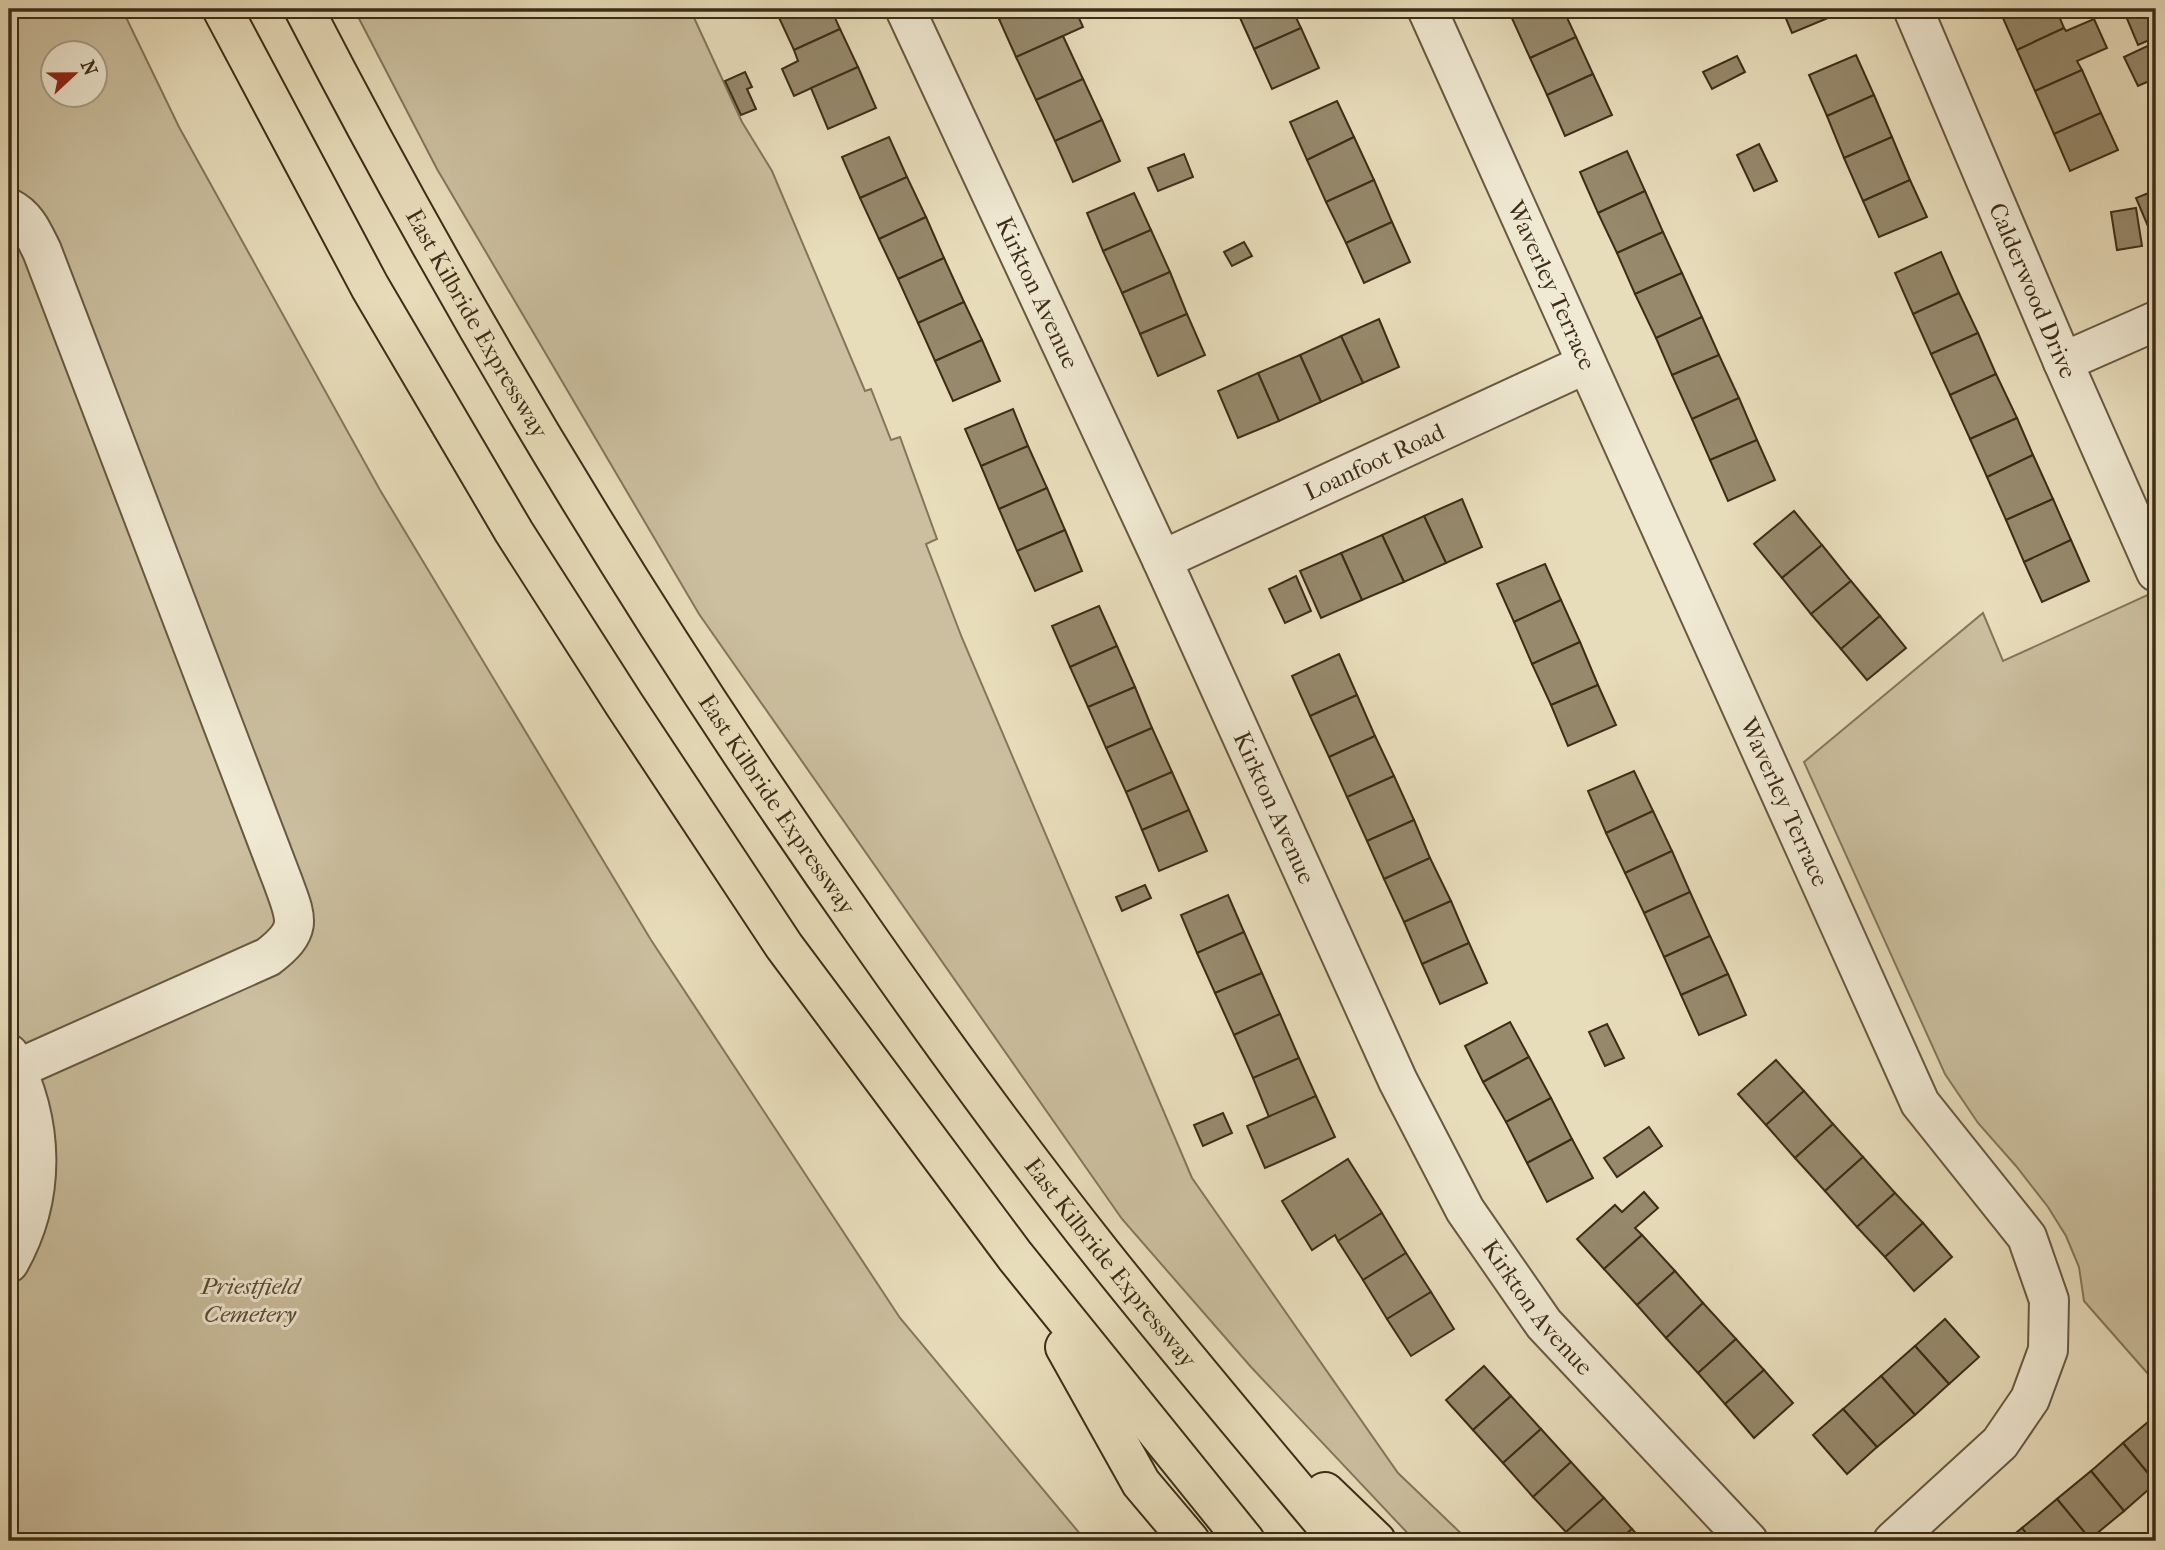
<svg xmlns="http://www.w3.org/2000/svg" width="2165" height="1550" font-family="'IM FELL French Canon',serif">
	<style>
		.green { fill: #cbbf9f; stroke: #84765b; stroke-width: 2; fill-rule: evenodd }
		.building { fill: #96896c; stroke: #3d2d17; stroke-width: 2 }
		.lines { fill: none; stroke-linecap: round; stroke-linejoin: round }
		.minor-casing { stroke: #685940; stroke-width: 42 }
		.highway-casing { stroke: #3d2d17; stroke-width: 42 }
		.minor { stroke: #f0e9d3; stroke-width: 38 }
		.highway { stroke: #e8ddbb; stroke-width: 38 }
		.labels { text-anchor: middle; stroke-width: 6; stroke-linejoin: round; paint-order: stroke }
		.street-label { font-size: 24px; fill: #3d2d17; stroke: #f0e9d3 }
		.park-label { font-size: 24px; font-style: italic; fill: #594a32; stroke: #f0e9d3 }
	</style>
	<rect width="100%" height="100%" fill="#e8ddbb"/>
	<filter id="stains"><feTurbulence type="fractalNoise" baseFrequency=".00286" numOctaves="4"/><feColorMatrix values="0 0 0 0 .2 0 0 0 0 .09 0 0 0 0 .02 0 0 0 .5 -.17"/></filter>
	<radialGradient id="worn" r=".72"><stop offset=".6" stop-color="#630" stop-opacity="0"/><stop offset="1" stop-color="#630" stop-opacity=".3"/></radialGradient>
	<g class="green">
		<path d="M9 9H122L179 127 380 490 651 940 900 1318 1086 1541H9ZM52 52H94V94H52Z"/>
		<polygon points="354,9 690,9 742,122 772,171 865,391 871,389 891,440 900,437 937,539 926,544 962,638 1192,1178 1398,1473 1469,1541 1415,1541 1251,1367 1122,1219 699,614 437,169"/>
		<polygon points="2154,592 2156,597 2156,1383 2084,1301 2079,1267 2066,1236 2048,1207 2016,1166 1978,1123 1945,1074 1804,762 1983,613 2003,661"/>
	</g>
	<g class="building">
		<polygon points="775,9 831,9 840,29 794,50"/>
		<polygon points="995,9 1023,9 999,19"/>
		<polygon points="1023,9 1075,9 1083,27 1016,57 999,19"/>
		<polygon points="1236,9 1292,9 1301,28 1254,49"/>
		<polygon points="1520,9 1563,9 1576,37 1530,58 1510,14"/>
		<polygon points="1782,9 1838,9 1840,13 1792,33"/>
		<polygon points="1999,9 2056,9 2064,28 2017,50"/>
		<polygon points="2123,9 2153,9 2156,18 2156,37 2138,45"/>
		<polygon points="2094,19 2107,48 2077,61 2082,70 2035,91 2017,50 2064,28 2066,31"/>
		<polygon points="1301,28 1319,68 1272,89 1254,49"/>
		<polygon points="840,29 858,67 794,96 782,69 798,61 794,50"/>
		<polygon points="1063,36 1083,79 1036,100 1016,57"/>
		<polygon points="1576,37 1593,74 1547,95 1530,58"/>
		<polygon points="2156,42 2156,78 2138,86 2124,57"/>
		<polygon points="1856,55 1874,95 1827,116 1809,75"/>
		<polygon points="1737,56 1745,72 1712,89 1703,72"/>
		<polygon points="858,67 876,108 828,129 811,88"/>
		<polygon points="2082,70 2101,113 2054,134 2035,91"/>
		<polygon points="745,72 752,87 747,89 756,109 741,115 725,81"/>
		<polygon points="1593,74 1612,115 1565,136 1547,95"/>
		<polygon points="1083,79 1102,120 1055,141 1036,100"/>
		<polygon points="1874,95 1892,137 1844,158 1827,116"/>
		<polygon points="1337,101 1354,137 1307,160 1290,122"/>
		<polygon points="2101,113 2118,150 2070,171 2054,134"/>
		<polygon points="1102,120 1120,161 1073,182 1055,141"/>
		<polygon points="889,137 907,177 860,198 842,157"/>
		<polygon points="1354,137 1374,180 1326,202 1307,160"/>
		<polygon points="1892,137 1910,180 1863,201 1844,158"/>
		<polygon points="1759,144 1777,181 1754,191 1737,155"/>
		<polygon points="1627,151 1645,191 1598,213 1580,172"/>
		<polygon points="1184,154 1193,177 1158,191 1148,168"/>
		<polygon points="907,177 926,217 879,239 860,198"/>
		<polygon points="1374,180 1392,222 1346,243 1326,202"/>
		<polygon points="1910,180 1927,217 1879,237 1863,201"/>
		<polygon points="2156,190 2156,245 2136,198"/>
		<polygon points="1645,191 1663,232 1617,253 1598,213"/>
		<polygon points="1134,193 1151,230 1103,251 1087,213"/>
		<polygon points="2136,208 2142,246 2117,250 2111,212"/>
		<polygon points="926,217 944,258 898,279 879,239"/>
		<polygon points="1392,222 1410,262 1364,283 1346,243"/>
		<polygon points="1151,230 1170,272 1122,293 1103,251"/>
		<polygon points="1663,232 1682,273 1635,294 1617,253"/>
		<polygon points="1244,242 1252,256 1232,266 1224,252"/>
		<polygon points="1941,252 1959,293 1913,314 1895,273"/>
		<polygon points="944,258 964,302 918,323 898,279"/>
		<polygon points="1170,272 1187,314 1140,334 1122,293"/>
		<polygon points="1682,273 1702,317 1656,338 1635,294"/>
		<polygon points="1959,293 1978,333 1931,354 1913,314"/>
		<polygon points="964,302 982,340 935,361 918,323"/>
		<polygon points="1187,314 1205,355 1158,376 1140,334"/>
		<polygon points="1702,317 1719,355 1672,375 1656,338"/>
		<polygon points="1379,319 1399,367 1363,383 1341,336"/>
		<polygon points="1978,333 1996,374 1950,395 1931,354"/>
		<polygon points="1341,336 1363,383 1321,402 1300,355"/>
		<polygon points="982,340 1000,381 953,401 935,361"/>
		<polygon points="1300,355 1321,402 1279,421 1258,373"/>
		<polygon points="1719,355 1739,398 1692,419 1672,375"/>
		<polygon points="1258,373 1279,421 1238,438 1218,391"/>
		<polygon points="1996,374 2017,418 1970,439 1950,395"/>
		<polygon points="1739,398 1757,440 1710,460 1692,419"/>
		<polygon points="1013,409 1028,446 981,466 965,429"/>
		<polygon points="2017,418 2033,455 1987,477 1970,439"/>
		<polygon points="1757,440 1775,480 1728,501 1710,460"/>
		<polygon points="1028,446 1047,488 999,509 981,466"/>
		<polygon points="2033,455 2053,499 2006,520 1987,477"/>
		<polygon points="1047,488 1065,530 1017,551 999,509"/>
		<polygon points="1462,499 1482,547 1446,563 1424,516"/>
		<polygon points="2053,499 2071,540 2024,562 2006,520"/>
		<polygon points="1794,511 1822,545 1782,578 1754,544"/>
		<polygon points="1424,516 1446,563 1404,582 1382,535"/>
		<polygon points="1065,530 1082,571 1035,591 1017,551"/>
		<polygon points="1382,535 1404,582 1362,600 1341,553"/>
		<polygon points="2071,540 2089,581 2042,602 2024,562"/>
		<polygon points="1822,545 1851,581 1811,614 1782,578"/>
		<polygon points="1341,553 1362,600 1321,618 1300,571"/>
		<polygon points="1545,564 1561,600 1514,622 1497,584"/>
		<polygon points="1296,576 1311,611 1285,623 1269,589"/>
		<polygon points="1851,581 1880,616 1841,649 1811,614"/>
		<polygon points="1561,600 1580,642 1532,664 1514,622"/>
		<polygon points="1099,606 1117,646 1070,667 1052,626"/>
		<polygon points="1880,616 1906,648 1867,680 1841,649"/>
		<polygon points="1580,642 1598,685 1551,705 1532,664"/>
		<polygon points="1117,646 1135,687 1088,707 1070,667"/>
		<polygon points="1339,654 1357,695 1310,716 1292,676"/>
		<polygon points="1598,685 1616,725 1568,746 1551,705"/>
		<polygon points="1135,687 1152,728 1106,748 1088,707"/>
		<polygon points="1357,695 1375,736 1329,757 1310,716"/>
		<polygon points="1152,728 1172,772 1126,792 1106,748"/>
		<polygon points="1375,736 1394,776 1347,797 1329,757"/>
		<polygon points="1634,771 1653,811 1606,833 1588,791"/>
		<polygon points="1172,772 1189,810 1142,830 1126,792"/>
		<polygon points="1394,776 1414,820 1367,841 1347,797"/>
		<polygon points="1189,810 1207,851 1159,871 1142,830"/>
		<polygon points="1653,811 1672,851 1625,873 1606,833"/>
		<polygon points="1414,820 1430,858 1384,879 1367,841"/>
		<polygon points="1672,851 1690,892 1644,913 1625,873"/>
		<polygon points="1430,858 1451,901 1404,922 1384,879"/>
		<polygon points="1145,885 1151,898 1122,911 1116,897"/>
		<polygon points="1690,892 1710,936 1664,957 1644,913"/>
		<polygon points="1228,895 1244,932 1197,953 1181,915"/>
		<polygon points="1451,901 1469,943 1422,964 1404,922"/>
		<polygon points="1244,932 1262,973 1215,993 1197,953"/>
		<polygon points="1710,936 1728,974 1681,995 1664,957"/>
		<polygon points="1469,943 1487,983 1440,1004 1422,964"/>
		<polygon points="1262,973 1280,1014 1234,1035 1215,993"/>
		<polygon points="1728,974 1746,1015 1699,1035 1681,995"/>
		<polygon points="1280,1014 1299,1058 1253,1078 1234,1035"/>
		<polygon points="1510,1022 1529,1057 1483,1082 1465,1046"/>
		<polygon points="1607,1024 1624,1058 1605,1066 1589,1032"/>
		<polygon points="1529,1057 1551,1098 1506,1122 1483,1082"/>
		<polygon points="1299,1058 1316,1096 1269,1117 1253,1078"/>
		<polygon points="1776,1060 1804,1091 1766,1125 1738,1094"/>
		<polygon points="1804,1091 1833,1124 1795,1158 1766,1125"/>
		<polygon points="1316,1096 1335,1137 1265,1168 1247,1126"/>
		<polygon points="1551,1098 1572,1139 1527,1163 1506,1122"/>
		<polygon points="1223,1113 1232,1133 1203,1146 1194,1125"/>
		<polygon points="1833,1124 1863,1157 1825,1191 1795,1158"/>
		<polygon points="1649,1127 1662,1146 1617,1177 1604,1158"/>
		<polygon points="1572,1139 1593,1178 1547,1202 1527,1163"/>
		<polygon points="1863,1157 1895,1193 1857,1227 1825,1191"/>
		<polygon points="1348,1159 1382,1213 1338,1241 1335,1235 1312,1250 1282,1201"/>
		<polygon points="1644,1192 1658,1208 1635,1228 1642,1235 1604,1269 1577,1239 1615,1205 1622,1212"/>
		<polygon points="1895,1193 1923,1223 1885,1257 1857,1227"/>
		<polygon points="1382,1213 1406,1253 1363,1280 1338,1241"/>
		<polygon points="1923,1223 1952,1257 1914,1291 1885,1257"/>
		<polygon points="1642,1235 1675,1271 1637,1305 1604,1269"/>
		<polygon points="1406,1253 1431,1292 1387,1319 1363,1280"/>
		<polygon points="1675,1271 1703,1303 1666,1338 1637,1305"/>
		<polygon points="1431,1292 1454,1329 1411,1356 1387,1319"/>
		<polygon points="1703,1303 1736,1339 1698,1373 1666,1338"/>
		<polygon points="1945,1319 1979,1357 1949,1384 1915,1346"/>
		<polygon points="1736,1339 1764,1370 1725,1404 1698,1373"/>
		<polygon points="1915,1346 1949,1384 1915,1415 1881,1376"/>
		<polygon points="1484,1366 1511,1396 1473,1430 1446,1400"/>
		<polygon points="1764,1370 1793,1403 1754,1438 1725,1404"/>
		<polygon points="1881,1376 1915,1415 1877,1447 1843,1409"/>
		<polygon points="1511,1396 1541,1429 1503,1463 1473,1430"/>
		<polygon points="1843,1409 1877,1447 1847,1474 1813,1435"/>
		<polygon points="2154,1417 2156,1420 2156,1483 2123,1443"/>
		<polygon points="1541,1429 1571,1462 1533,1497 1503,1463"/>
		<polygon points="2123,1443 2156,1483 2124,1511 2091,1471"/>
		<polygon points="1571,1462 1604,1498 1566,1532 1533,1497"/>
		<polygon points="2091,1471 2124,1511 2090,1539 2057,1499"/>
		<polygon points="1604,1498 1632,1529 1618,1541 1574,1541 1566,1532"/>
		<polygon points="2057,1499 2090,1539 2087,1541 2032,1541 2022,1528"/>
		<polygon points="2022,1528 2032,1541 2006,1541"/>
		<polygon points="1632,1529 1643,1541 1618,1541"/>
	</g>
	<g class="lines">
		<defs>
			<g id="minor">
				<path id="s1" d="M905 9 1162 560 1398 1081 1465 1210 1544 1324 1748 1541"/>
				<path id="s2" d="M1427 9 1920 1103 2027 1237 2049 1300 2048 1350 2030 1399 2000 1443 1893 1541"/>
				<path id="s3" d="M1913 9 2063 362 2156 572"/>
				<path d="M9 208C27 217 33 233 42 251L283 882C297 920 303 930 268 957L17 1069"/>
				<polyline points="2063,362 2156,321"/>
				<path id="s4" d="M1162 560 1586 364"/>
				<path d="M9 1054C44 1121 47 1196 9 1263"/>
			</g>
			<g id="highway">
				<polyline points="222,9 370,287 514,532 624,704 784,946 1015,1256 1245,1541"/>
				<path id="s5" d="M304 9C471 332 660 643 869 939 944 1046 1021 1152 1102 1254 1179 1351 1260 1446 1339 1541"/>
				<polyline points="1065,1347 1141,1483 1190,1541"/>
				<polyline points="1325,1492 1376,1541"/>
			</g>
		</defs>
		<use href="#minor" class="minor-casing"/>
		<use href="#highway" class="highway-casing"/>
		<use href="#minor" class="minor"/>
		<use href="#highway" class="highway"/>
	</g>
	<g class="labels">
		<g class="street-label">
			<text dy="8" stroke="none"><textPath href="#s2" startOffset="303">Waverley Terrace</textPath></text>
			<text dy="8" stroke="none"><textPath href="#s3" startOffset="306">Calderwood Drive</textPath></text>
			<text dy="8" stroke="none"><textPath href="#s1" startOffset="313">Kirkton Avenue</textPath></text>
			<text dy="8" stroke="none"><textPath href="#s5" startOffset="359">East Kilbride Expressway</textPath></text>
			<text dy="8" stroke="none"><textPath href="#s4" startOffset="234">Loanfoot Road</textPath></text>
			<text dy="8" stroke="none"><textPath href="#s2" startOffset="870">Waverley Terrace</textPath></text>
			<text dy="8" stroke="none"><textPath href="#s5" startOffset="926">East Kilbride Expressway</textPath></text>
			<text dy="8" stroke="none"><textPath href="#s1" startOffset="880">Kirkton Avenue</textPath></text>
			<text dy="8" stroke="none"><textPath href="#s5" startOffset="1493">East Kilbride Expressway</textPath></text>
			<text dy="8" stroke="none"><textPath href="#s1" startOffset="1447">Kirkton Avenue</textPath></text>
		</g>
		<g class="park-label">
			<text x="250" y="1294">Priestfield<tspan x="250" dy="28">Cemetery</tspan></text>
		</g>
	</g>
	<rect width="2165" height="1550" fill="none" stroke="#e8ddbb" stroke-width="35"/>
	<rect x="10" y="10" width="2144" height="1529" fill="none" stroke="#3d2d17" stroke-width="3.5"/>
	<rect x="18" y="18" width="2130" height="1515" fill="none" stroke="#3d2d17" stroke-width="2"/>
	<g transform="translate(74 74) rotate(68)"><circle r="33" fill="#f0e9d3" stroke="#a89e88" stroke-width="2"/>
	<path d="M0-5L12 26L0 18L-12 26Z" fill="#8f2418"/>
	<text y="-10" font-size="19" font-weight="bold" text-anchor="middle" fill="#3d2d17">N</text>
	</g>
	<rect width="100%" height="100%" filter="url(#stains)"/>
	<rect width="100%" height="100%" fill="url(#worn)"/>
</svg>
